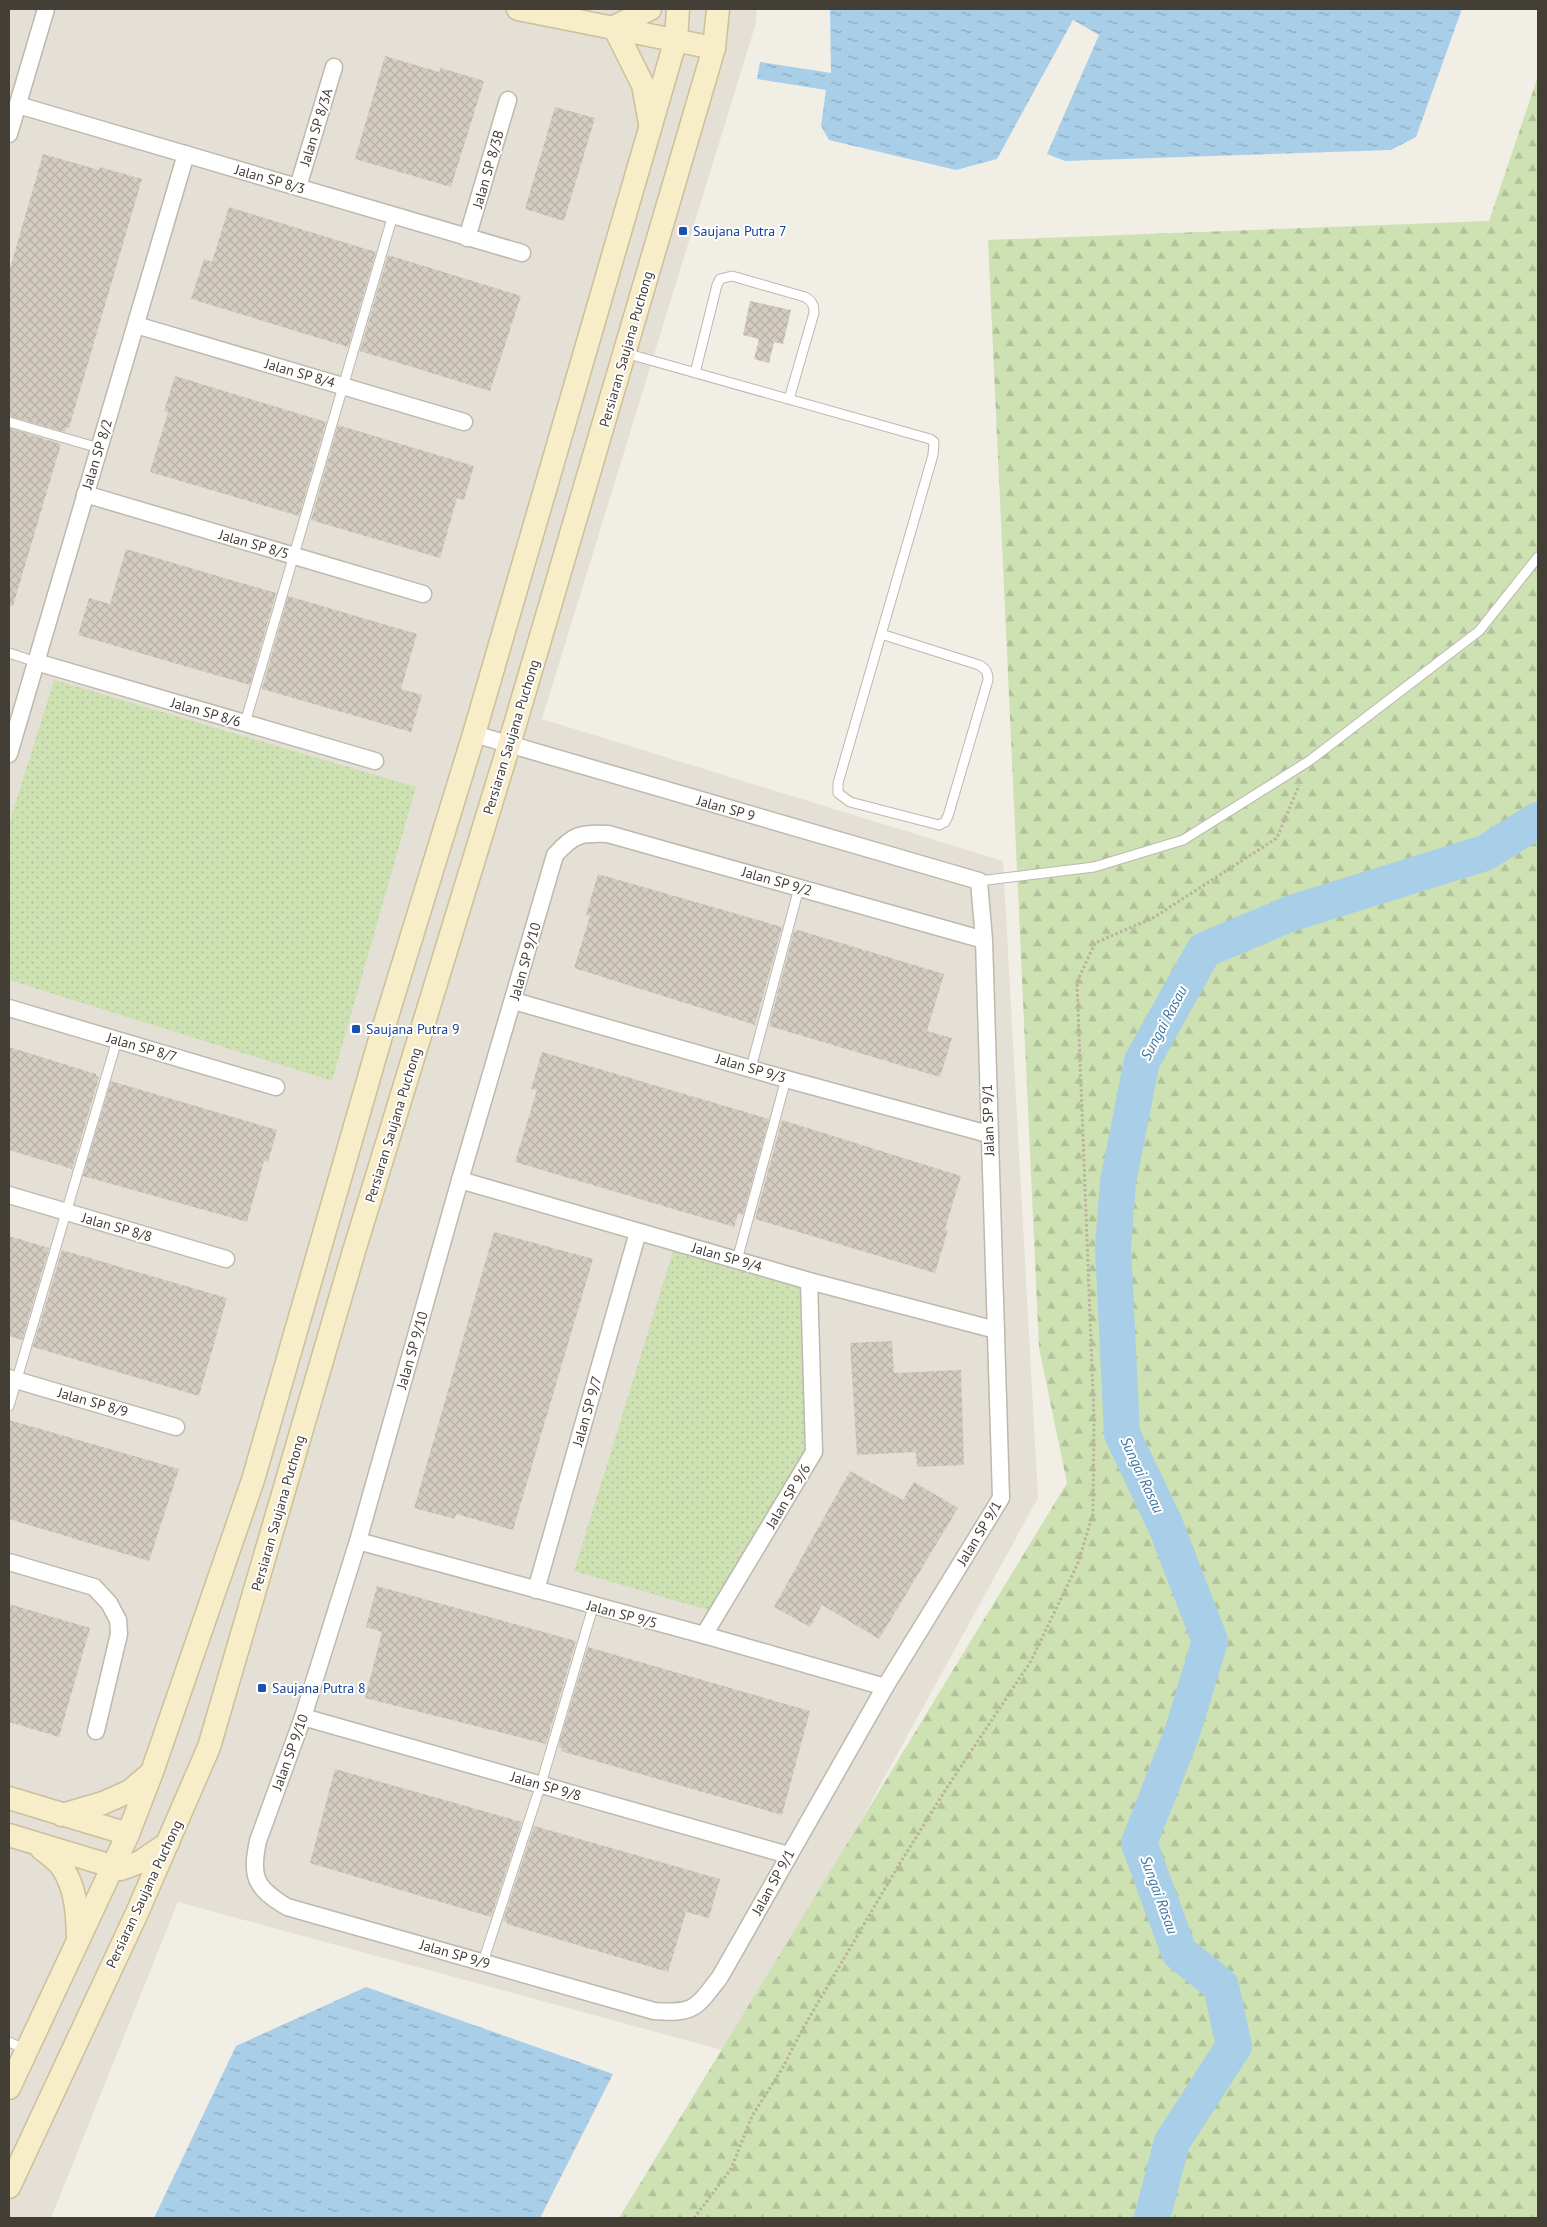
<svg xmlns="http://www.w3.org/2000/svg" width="1547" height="2227" font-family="'PT Sans',sans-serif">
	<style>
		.residential { fill: #e4e0d5 }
		.forest { fill: url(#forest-firs) }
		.park { fill: url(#park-dots) }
		.water { fill: url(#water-ripples) }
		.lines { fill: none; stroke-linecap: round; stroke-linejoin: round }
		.river { stroke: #a9cee8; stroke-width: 36 }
		.building { fill: url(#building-cross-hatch) }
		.lane-casing { stroke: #beb8ad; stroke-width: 11 }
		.street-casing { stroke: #beb8ad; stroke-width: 19 }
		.secondary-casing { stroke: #ccbf9b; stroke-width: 25 }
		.path { stroke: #bcb19d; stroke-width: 3; stroke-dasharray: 2.5 2.5; stroke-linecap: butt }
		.lane { stroke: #fff; stroke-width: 9 }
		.street { stroke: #fff; stroke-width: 16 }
		.secondary { stroke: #f8edc9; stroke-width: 22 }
		.transit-dot { fill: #1a4fb4; stroke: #fff; stroke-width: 2 }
		.labels { text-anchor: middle; stroke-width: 4; stroke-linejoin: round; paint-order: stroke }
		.street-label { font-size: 14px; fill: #433e36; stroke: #fff }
		.transit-label { font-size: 14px; fill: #164399; stroke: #fff; text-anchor: start }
		.water-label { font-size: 15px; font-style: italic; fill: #3c77a3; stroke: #fff }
	</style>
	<defs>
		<pattern id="forest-firs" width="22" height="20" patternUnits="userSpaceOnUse" patternTransform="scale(1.25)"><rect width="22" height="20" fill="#cde1b3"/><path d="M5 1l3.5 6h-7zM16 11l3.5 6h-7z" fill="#b1c29b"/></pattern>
		<pattern id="park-dots" width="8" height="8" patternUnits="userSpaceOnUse" patternTransform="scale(1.25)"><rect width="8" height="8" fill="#cde1b3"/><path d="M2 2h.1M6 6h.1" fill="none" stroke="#b1c29b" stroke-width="1.8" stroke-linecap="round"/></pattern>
		<pattern id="water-ripples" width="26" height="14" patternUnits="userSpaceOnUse" patternTransform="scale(1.25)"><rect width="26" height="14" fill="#a9cee8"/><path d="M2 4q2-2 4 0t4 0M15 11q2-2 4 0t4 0" fill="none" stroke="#8ba9bd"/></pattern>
		<pattern id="building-cross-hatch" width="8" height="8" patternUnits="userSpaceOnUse" patternTransform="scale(1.25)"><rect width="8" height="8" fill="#d4ccc0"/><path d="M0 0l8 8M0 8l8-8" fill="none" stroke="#b7b0a6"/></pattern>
	</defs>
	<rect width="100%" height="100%" fill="#f1eee6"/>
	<polygon class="residential" points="9,9 757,9 756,23 542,719 1003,861 1038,1498 733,2053 178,1902 51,2218 9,2218"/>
	<polygon class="forest" points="1538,76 1538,2218 619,2218 1067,1483 1039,1348 988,240 1489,221"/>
	<g class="park">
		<polygon points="54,680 416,787 332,1081 9,980 9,824"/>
		<polygon points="675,1245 804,1284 810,1443 711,1611 574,1571"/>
	</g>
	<g class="water">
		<polygon points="830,9 1462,9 1416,137 1391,150 1065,161 1047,154 1099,35 1073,20 997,159 956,170 829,140 821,126 826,90 757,79 760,62 831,73"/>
		<polygon points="366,1987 613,2074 540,2218 154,2218 236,2046"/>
	</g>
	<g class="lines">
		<polyline class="river" points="1152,2218 1172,2142 1234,2046 1221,1986 1179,1952 1139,1843 1182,1733 1210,1641 1165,1524 1122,1434 1113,1247 1118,1182 1142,1061 1204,950 1292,913 1485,853 1538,820"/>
	</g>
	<g class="building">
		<polygon points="385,56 439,72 441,68 484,81 451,187 355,159"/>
		<polygon points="555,107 595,118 564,221 525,209"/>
		<polygon points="43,154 99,170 100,167 142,179 69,428 66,427 65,432 9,416 9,272"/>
		<polygon points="229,207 376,252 348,347 191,299 204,259 212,262"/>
		<polygon points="388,255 521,296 490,391 360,351"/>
		<polygon points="750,301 791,310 783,344 774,342 769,363 754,359 759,339 743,335"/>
		<polygon points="175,376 326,422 299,516 150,472 168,412 164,411"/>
		<polygon points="338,425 474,466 464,500 457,498 440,558 311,520"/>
		<polygon points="9,428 61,444 13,606 9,605"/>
		<polygon points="126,549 276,593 250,685 78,635 89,598 110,604"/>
		<polygon points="288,596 417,634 401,689 422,695 411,732 262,689"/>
		<polygon points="598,874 782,927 755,1025 574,968 590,916 586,915"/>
		<polygon points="798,930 944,974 927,1031 952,1038 940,1077 769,1026 794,931"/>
		<polygon points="9,1047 96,1074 96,1076 99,1077 72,1169 9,1150"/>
		<polygon points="542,1052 769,1119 743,1215 738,1214 734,1227 515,1162 537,1090 531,1089"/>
		<polygon points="111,1081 277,1130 268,1162 264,1161 247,1222 83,1176"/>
		<polygon points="782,1120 961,1176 945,1229 948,1230 935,1273 755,1219"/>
		<polygon points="494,1232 593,1259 513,1530 456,1514 455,1519 414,1508"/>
		<polygon points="9,1236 49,1248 22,1340 9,1336"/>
		<polygon points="62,1250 227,1298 199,1396 33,1347"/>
		<polygon points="892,1341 894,1373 961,1370 964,1465 917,1467 916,1452 857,1455 850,1343"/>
		<polygon points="9,1420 179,1469 149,1561 9,1519"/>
		<polygon points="850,1471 903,1500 914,1482 958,1508 879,1639 822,1605 810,1627 774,1607"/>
		<polygon points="377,1586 576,1641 546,1744 365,1698 382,1632 366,1627"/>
		<polygon points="9,1604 90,1628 59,1737 9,1722"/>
		<polygon points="588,1647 810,1711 782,1815 561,1751 562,1748 558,1747"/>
		<polygon points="335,1769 522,1822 491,1917 310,1863"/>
		<polygon points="534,1826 720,1879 709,1918 686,1912 668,1972 507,1924 507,1922 503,1921"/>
	</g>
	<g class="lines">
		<defs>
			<g id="lane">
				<path d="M625 353 930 439 934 442 933 455 838 783V793L850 802 939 825 945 822 948 816 988 680C988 672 986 669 979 665L881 634"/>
				<path d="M695 373 717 285 720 279 732 276 805 297C812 301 814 305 814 313L789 399"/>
				<polyline points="9,422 99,448"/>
				<polyline points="9,653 36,662"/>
				<polyline points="245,723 393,215"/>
				<polyline points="979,881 1094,867 1183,840 1309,761 1479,631 1538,557"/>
				<polyline points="751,1068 799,888"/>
				<polyline points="737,1260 786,1079"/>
				<polyline points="9,1406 117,1040"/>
				<polyline points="483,1962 541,1784 593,1607"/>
				<polyline points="9,2042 27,2050"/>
			</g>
			<g id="street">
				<polyline points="18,105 522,253"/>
				<polyline points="9,134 46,9"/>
				<polyline points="298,187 334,67"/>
				<polyline points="467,238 508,100"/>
				<polyline points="136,325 464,422"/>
				<polyline points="85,494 423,594"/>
				<polyline points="36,662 375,761"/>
				<path d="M474 734 979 881 984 940 1001 1498 885 1687 720 1977C696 2008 695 2014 654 2011L287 1907C256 1888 250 1878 258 1841L303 1717 358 1541 460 1180 555 855C574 834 580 833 608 834L984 940"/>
				<polyline points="9,754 186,154"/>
				<polyline points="514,1001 786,1079 988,1134"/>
				<polyline points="9,1008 276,1087"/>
				<polyline points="460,1180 809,1281 996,1330"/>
				<polyline points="9,1195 226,1259"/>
				<polyline points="9,1378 176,1427"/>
				<polyline points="358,1541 704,1635 885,1687"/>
				<polyline points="9,1562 94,1587 109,1603 118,1620 119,1634 96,1731"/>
				<polyline points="536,1590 638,1232"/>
				<polyline points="704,1635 814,1452 809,1281"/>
				<polyline points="303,1717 788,1855"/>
			</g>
			<g id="secondary">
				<polyline points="518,9 714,48"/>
				<polyline points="650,123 643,85 614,27 650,9"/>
				<polyline points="9,1798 128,1834"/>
				<polyline points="62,1815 103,1803 130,1791 151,1773"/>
				<polyline points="9,1835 121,1869 140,1862 168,1843"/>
				<path d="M42 1849C48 1854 57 1860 62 1867 76 1888 77 1911 78 1935"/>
				<polyline points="9,2088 128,1834 152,1772 253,1480 381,1036 474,734 676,39 678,9"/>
				<polyline points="9,2187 137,1913 209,1747 354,1251 509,745 714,48 718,9"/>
			</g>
		</defs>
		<use href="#lane" class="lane-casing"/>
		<use href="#street" class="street-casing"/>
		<use href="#secondary" class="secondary-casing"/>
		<polyline class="path" points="694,2218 731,2169 752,2116 782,2069 802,2030 900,1863 948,1786 1031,1661 1078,1563 1093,1514 1094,1419 1077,982 1095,943 1153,918 1277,838 1299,785"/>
		<use href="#lane" class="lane"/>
		<use href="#street" class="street"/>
		<use href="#secondary" class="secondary"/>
	</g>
	<g class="transit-dot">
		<rect x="678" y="226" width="10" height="10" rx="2.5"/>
		<rect x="351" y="1024" width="10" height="10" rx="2.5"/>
		<rect x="257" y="1683" width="10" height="10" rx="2.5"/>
	</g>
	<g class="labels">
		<g class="street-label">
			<text transform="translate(316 127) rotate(-73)" y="5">Jalan SP 8/3A</text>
			<text transform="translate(488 169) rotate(-74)" y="5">Jalan SP 8/3B</text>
			<text transform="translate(270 179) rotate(16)" y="5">Jalan SP 8/3</text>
			<text transform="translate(626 349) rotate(-74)" y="5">Persiaran Saujana Puchong</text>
			<text transform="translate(300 373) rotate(16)" y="5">Jalan SP 8/4</text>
			<text transform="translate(97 454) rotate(-73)" y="5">Jalan SP 8/2</text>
			<text transform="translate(254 544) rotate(16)" y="5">Jalan SP 8/5</text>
			<text transform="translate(206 712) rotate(16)" y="5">Jalan SP 8/6</text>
			<text transform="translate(511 737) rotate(-73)" y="5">Persiaran Saujana Puchong</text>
			<text transform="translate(726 808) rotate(16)" y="5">Jalan SP 9</text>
			<text transform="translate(777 881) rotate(16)" y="5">Jalan SP 9/2</text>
			<text transform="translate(525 961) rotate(-74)" y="5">Jalan SP 9/10</text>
			<text transform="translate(142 1047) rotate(16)" y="5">Jalan SP 8/7</text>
			<text transform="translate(751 1068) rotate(16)" y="5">Jalan SP 9/3</text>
			<text transform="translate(988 1120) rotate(-92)" y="5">Jalan SP 9/1</text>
			<text transform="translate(393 1125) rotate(-73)" y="5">Persiaran Saujana Puchong</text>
			<text transform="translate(117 1227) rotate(16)" y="5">Jalan SP 8/8</text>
			<text transform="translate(727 1257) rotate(16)" y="5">Jalan SP 9/4</text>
			<text transform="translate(412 1350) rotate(-74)" y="5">Jalan SP 9/10</text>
			<text transform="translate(93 1402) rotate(16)" y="5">Jalan SP 8/9</text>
			<text transform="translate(587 1411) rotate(-74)" y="5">Jalan SP 9/7</text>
			<text transform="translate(788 1496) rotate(-59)" y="5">Jalan SP 9/6</text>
			<text transform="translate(278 1513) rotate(-74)" y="5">Persiaran Saujana Puchong</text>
			<text transform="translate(979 1533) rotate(-59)" y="5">Jalan SP 9/1</text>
			<text transform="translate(622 1614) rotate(15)" y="5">Jalan SP 9/5</text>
			<text transform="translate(290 1752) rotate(-70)" y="5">Jalan SP 9/10</text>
			<text transform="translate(546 1786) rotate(16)" y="5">Jalan SP 9/8</text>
			<text transform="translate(773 1882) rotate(-61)" y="5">Jalan SP 9/1</text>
			<text transform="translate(144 1894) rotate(-65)" y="5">Persiaran Saujana Puchong</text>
			<text transform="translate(455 1954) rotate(16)" y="5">Jalan SP 9/9</text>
		</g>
		<g class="transit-label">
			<text x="693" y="236">Saujana Putra 7</text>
			<text x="366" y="1034">Saujana Putra 9</text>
			<text x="272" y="1693">Saujana Putra 8</text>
		</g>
		<g class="water-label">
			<text transform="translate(1164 1023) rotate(-62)" y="5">Sungai Rasau</text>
			<text transform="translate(1142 1475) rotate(65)" y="5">Sungai Rasau</text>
			<text transform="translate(1159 1895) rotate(70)" y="5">Sungai Rasau</text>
		</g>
	</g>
	<rect width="1547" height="2227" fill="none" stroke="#433e36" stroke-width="20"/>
</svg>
